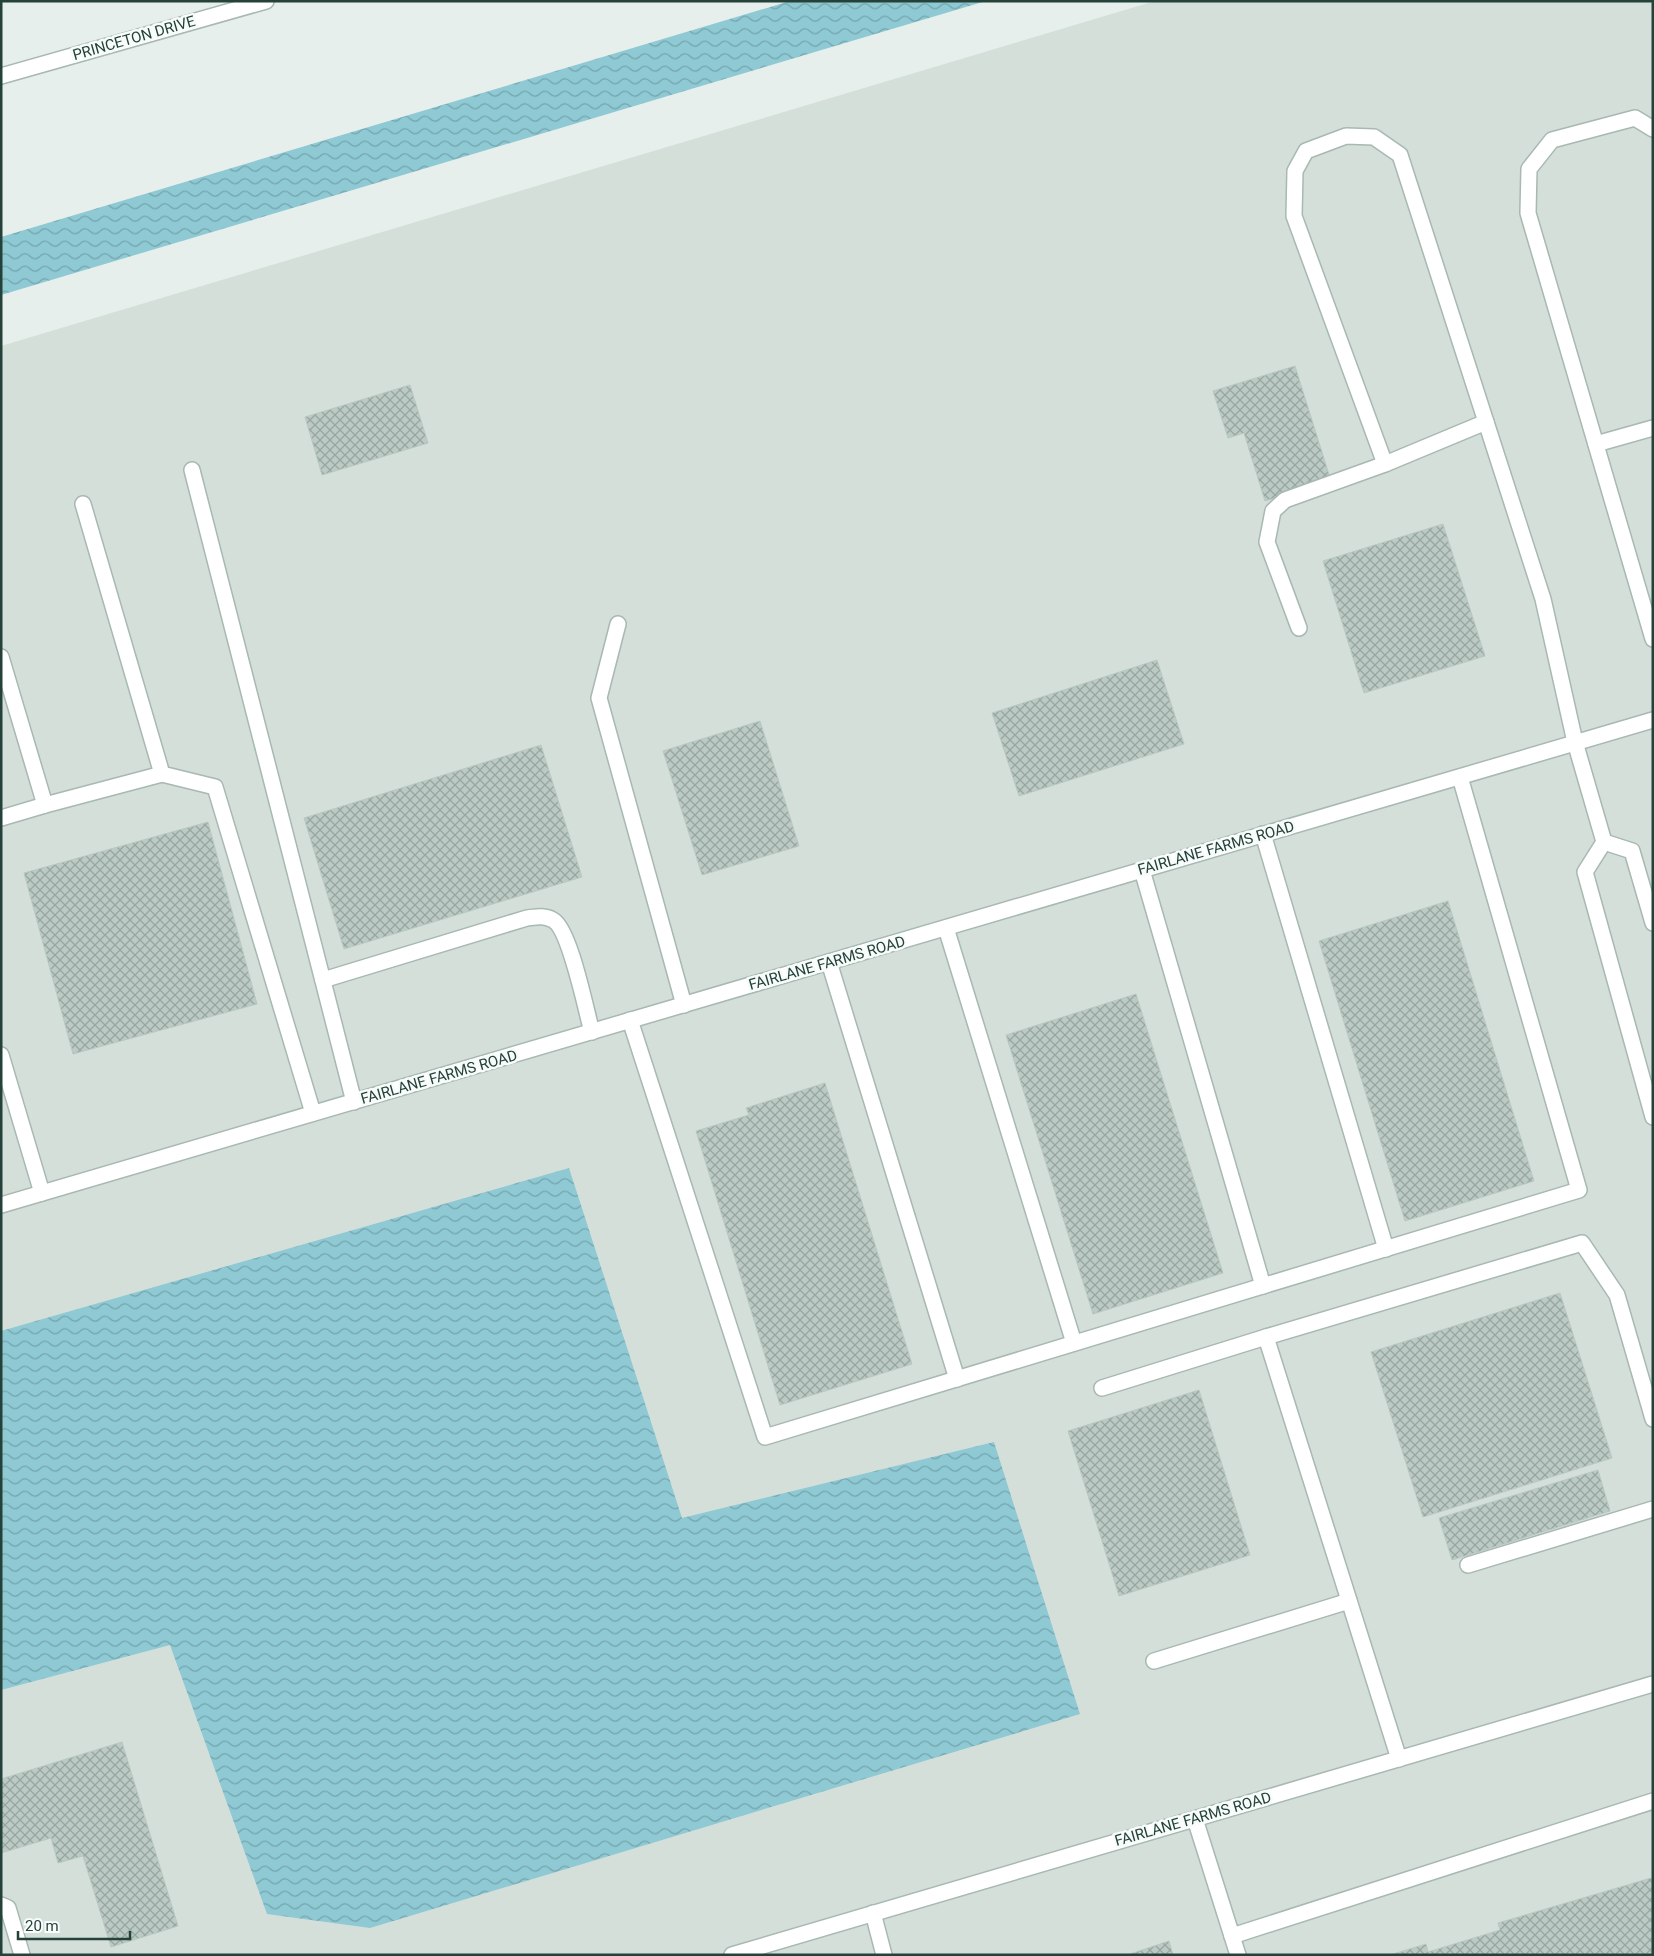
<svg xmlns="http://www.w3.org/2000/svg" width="1654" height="1956" font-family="Roboto,sans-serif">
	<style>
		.built { fill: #d4dfda }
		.water { fill: url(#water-waves) }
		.building { fill: url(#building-cross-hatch); stroke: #b8c9c2 }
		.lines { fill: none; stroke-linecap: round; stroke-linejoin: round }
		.service-casing { stroke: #a8b8b2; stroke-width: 18 }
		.minor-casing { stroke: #a8b8b2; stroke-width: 18 }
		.service { stroke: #fff; stroke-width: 15 }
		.minor { stroke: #fff; stroke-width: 15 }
		.labels { text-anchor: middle; stroke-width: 5; stroke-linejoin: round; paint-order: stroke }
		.street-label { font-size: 15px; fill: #24423a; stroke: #f7fbf9 }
	</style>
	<defs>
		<pattern id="water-waves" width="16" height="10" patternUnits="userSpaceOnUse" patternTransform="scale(1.25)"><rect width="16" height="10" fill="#8ec9d4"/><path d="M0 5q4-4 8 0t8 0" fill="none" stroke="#74a5ad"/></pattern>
		<pattern id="building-cross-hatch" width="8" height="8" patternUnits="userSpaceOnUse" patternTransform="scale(1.25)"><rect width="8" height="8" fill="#bbcac4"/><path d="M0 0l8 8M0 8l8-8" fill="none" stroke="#98a6a0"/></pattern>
	</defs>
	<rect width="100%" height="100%" fill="#e6efeb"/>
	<polygon class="built" points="1155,1 1653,1 1653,1955 1,1955 1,346"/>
	<g class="water">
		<polygon points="790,1 986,1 1,295 1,237"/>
		<polygon points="569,1168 682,1518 994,1442 1080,1714 370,1928 267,1914 170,1645 1,1690 1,1331"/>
	</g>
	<g class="building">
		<polygon points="1295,366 1331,481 1265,501 1244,433 1228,438 1213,391"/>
		<polygon points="410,385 428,443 322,475 305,417"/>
		<polygon points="1443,524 1485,656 1364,693 1323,561"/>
		<polygon points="1157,660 1184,744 1019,796 992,713"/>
		<polygon points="760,721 799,846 702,875 663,751"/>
		<polygon points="541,745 582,877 344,949 304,818"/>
		<polygon points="208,822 257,1004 73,1054 24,873"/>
		<polygon points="1448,901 1534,1181 1405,1221 1319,941"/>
		<polygon points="1136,994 1223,1273 1093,1314 1006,1035"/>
		<polygon points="825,1083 912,1364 780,1405 696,1131 749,1115 746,1108"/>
		<polygon points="1560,1293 1612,1458 1423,1517 1371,1352"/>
		<polygon points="1199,1390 1250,1555 1119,1596 1068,1431"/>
		<polygon points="1598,1470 1610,1511 1452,1560 1439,1518"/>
		<polygon points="122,1742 178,1926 111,1947 83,1856 58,1863 51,1838 1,1853 1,1779"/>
		<polygon points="1651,1878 1653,1884 1653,1955 1390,1955 1426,1944 1428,1952 1500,1930 1498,1923"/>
		<polygon points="1169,1941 1173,1955 1127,1955"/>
	</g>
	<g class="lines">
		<defs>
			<g id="service">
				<polyline points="1653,129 1635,118 1552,140 1529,169 1528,213 1653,639"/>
				<polyline points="1596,444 1653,428"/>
				<polyline points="1385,464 1294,216 1295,171 1306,151 1346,136 1374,137 1400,155 1486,422"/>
				<polyline points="192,470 354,1102"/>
				<polyline points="83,504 162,774 215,787 313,1113"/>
				<polyline points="618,624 599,698 684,1005"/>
				<polyline points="1299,628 1267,542 1273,511 1285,500 1385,464 1486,422 1543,599 1575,742 1604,842 1585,872 1653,1117"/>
				<polyline points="1,657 45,805 1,818"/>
				<polyline points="45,805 162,774"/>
				<polyline points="1263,834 1386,1249"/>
				<polyline points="1604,842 1632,851 1653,923"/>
				<polyline points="1142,870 1263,1286"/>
				<polyline points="946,928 1074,1343"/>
				<polyline points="829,962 957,1379"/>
				<path d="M323 980 527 918C536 917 544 915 553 920 570 929 586 1011 592 1032"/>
				<polyline points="630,1020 765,1437 1579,1190 1460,777"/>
				<polyline points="1,1055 42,1193"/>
				<polyline points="1102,1388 1266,1337"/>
				<polyline points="1468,1565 1653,1509"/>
				<polyline points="1154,1661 1349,1601"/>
				<polyline points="1399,1759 1266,1337 1582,1243 1617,1295 1653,1419"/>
				<polyline points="1195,1819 1238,1955"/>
				<polyline points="1,1905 8,1908 22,1955"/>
				<polyline points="873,1913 884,1955"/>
				<polyline points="1232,1936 1653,1801"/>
			</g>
			<g id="minor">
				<polyline points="1,76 266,1"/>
				<polyline points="1,1205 1653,720"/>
				<polyline points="732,1955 1653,1684"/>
			</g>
		</defs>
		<use href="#service" class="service-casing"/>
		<use href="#minor" class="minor-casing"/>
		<use href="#service" class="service"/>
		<use href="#minor" class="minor"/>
	</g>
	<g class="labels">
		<g class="street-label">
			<text transform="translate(134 38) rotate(-16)" y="5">PRINCETON DRIVE</text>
			<text transform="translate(1216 848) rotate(-16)" y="5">FAIRLANE FARMS ROAD</text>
			<text transform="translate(827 963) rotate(-16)" y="5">FAIRLANE FARMS ROAD</text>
			<text transform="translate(439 1077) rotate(-16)" y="5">FAIRLANE FARMS ROAD</text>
			<text transform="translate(1193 1819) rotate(-16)" y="5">FAIRLANE FARMS ROAD</text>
		</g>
	</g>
	<rect width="1654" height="1956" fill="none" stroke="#24423a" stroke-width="5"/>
	<path d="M18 1931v8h112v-8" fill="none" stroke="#24423a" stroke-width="2.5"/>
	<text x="25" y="1931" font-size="15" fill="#24423a" stroke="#f7fbf9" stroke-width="4" paint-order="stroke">20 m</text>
</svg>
